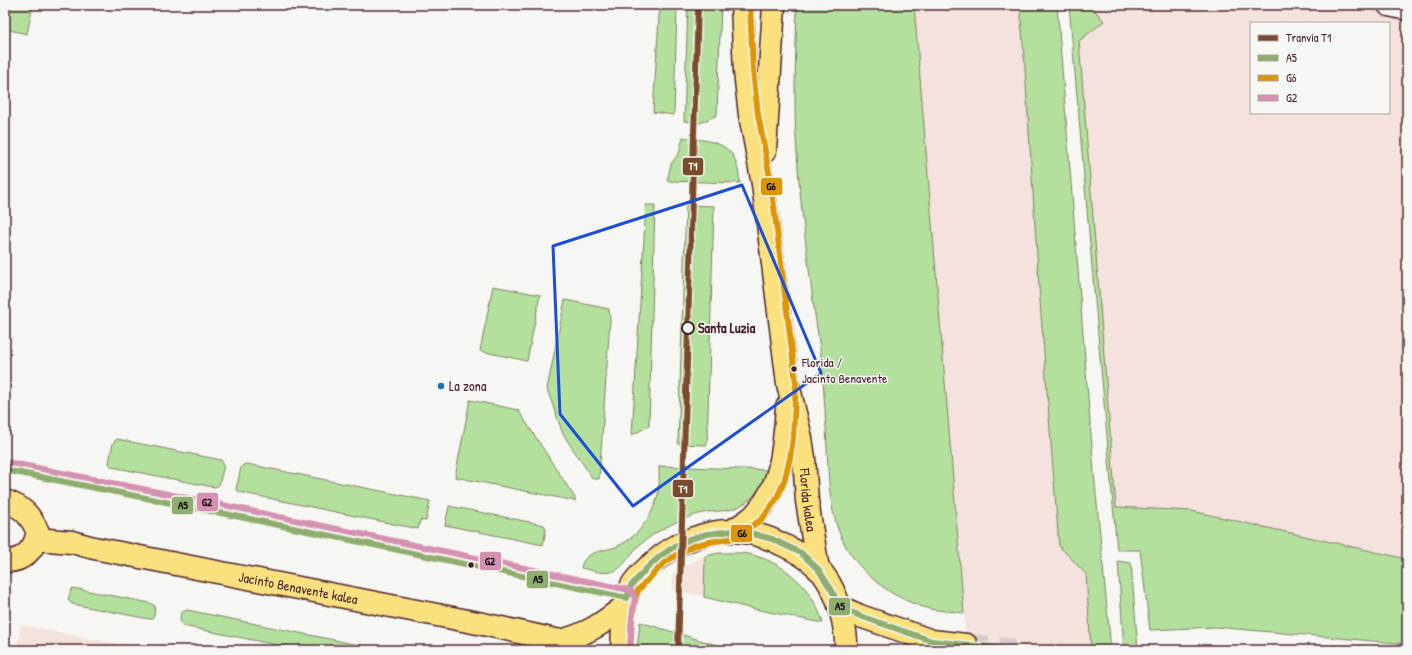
<svg xmlns="http://www.w3.org/2000/svg" width="1412" height="655" font-family="'Patrick Hand',sans-serif">
	<style>
		.built { fill: #f4e2dc; fill-rule: evenodd }
		.green { fill: #b4e09e; stroke: #7f8064 }
		.lines { fill: none; stroke-linecap: round; stroke-linejoin: round }
		.major-tunnel { stroke: #d4cbca; stroke-width: 22; stroke-dasharray: 22 11; stroke-linecap: butt }
		.minor-casing { stroke: #4a1f2b; stroke-width: 25 }
		.major-casing { stroke: #4a1f2b; stroke-width: 25 }
		.minor { stroke: #f6f6f2; stroke-width: 22 }
		.major { stroke: #fae180; stroke-width: 22 }
		.bus-1-casing { stroke: #f6f6f2; stroke-width: 9 }
		.bus-2-casing { stroke: #f6f6f2; stroke-width: 9 }
		.bus-3-casing { stroke: #f6f6f2; stroke-width: 9 }
		.bus-1 { stroke: #8ead6e; stroke-width: 6 }
		.bus-2 { stroke: #db9606; stroke-width: 6 }
		.bus-3 { stroke: #d591b1; stroke-width: 6 }
		.tram-1-casing { stroke: #f6f6f2; stroke-width: 9 }
		.tram-1 { stroke: #7a4b2a; stroke-width: 6 }
		.marked { fill: none; stroke: #1d4ed8; stroke-width: 3; stroke-linejoin: round }
		.stop-dot { fill: #f6f6f2; stroke: #4a1f2b; stroke-width: 2 }
		.bus-dot { fill: #4a1f2b; stroke: #f6f6f2; stroke-width: 1.5 }
		.poi-dot { fill: #1f6fb2; stroke: #f6f6f2; stroke-width: 1.5 }
		.labels { text-anchor: middle; stroke-width: 3; stroke-linejoin: round; paint-order: stroke }
		.bus-label { font-size: 13px; fill: #4a1f2b; stroke: #f6f6f2; text-anchor: start }
		.stop-label { font-size: 14px; font-weight: bold; fill: #4a1f2b; stroke: #f6f6f2; text-anchor: start }
		.poi-label { font-size: 14px; fill: #4a1f2b; stroke: #f6f6f2; text-anchor: start }
		.street-label { font-size: 14px; fill: #4a1f2b; stroke: #f6f6f2 }
		.line-badge { stroke: #f6f6f2; stroke-width: 1.5 }
		.badge-label { font-size: 11px; text-anchor: middle; font-weight: bold; fill: #fff }
		.pale-badge-label { font-size: 11px; text-anchor: middle; font-weight: bold; fill: #111 }
	</style>
	<rect width="100%" height="100%" fill="#f6f6f2"/>
	<filter id="ink" filterUnits="userSpaceOnUse"><feTurbulence type="fractalNoise" baseFrequency=".025" numOctaves="2"/><feDisplacementMap in="SourceGraphic" scale="8" xChannelSelector="R" yChannelSelector="G"/><feConvolveMatrix kernelMatrix="1 2 1 2 8 2 1 2 1" color-interpolation-filters="sRGB"/></filter>
	<g filter="url(#ink)">
		<g class="built">
			<polygon points="914,5 1020,5 1025,69 1040,301 1059,546 1086,574 1091,650 967,650"/>
			<path d="M1075 5H1407V559L1192 511 1116 507ZM1251 23H1389V113H1251Z"/>
			<polygon points="705,556 704,597 673,589 673,573 689,563"/>
			<polygon points="21,625 149,650 17,650"/>
		</g>
		<g class="green">
			<polygon points="5,5 33,5 27,34 5,29"/>
			<polygon points="661,5 677,5 674,115 653,112 659,17"/>
			<polygon points="688,5 721,5 717,115 700,123 684,121"/>
			<path d="M797 5H914L964 613C953 611 940 611 930 609 896 600 866 579 848 550 829 519 829 483 827 449 826 422 824 394 822 366 820 345 816 323 813 301 807 252 800 203 797 154 793 104 796 54 797 5Z"/>
			<polygon points="1020,5 1057,5 1094,473 1111,650 1091,650 1086,574 1059,546 1040,301 1025,69"/>
			<polygon points="1069,5 1090,5 1104,21 1079,41 1116,507 1192,511 1407,559 1407,644 1215,627 1150,630 1140,550 1117,550"/>
			<path d="M683 137C700 140 726 140 734 158 738 166 739 175 740 183L667 181 671 164 679 153Z"/>
			<polygon points="646,205 655,205 649,426 632,435"/>
			<polygon points="686,205 714,206 707,445 678,444"/>
			<polygon points="493,286 540,295 527,361 480,351"/>
			<polygon points="565,300 609,309 610,320 599,479 593,479 563,434 547,389"/>
			<polygon points="470,400 518,410 575,498 575,501 455,477"/>
			<polygon points="117,439 221,460 224,465 219,485 215,487 208,486 112,467 109,463 113,443"/>
			<polygon points="247,464 430,501 426,521 420,520 418,529 239,492 236,489 241,468 243,465"/>
			<path d="M659 466 769 470C762 486 752 503 733 509 725 511 716 511 708 512 690 515 673 523 657 532 651 536 643 542 637 547 631 554 623 568 614 571 604 575 591 570 581 568 584 550 604 552 618 546 638 537 653 516 658 494 660 485 659 475 659 466Z"/>
			<polygon points="449,506 544,525 546,529 543,545 445,525"/>
			<path d="M719 553C731 553 744 552 756 556 789 566 813 590 823 623L745 607 704 597 705 556Z"/>
			<polygon points="1118,561 1131,563 1138,650 1124,650"/>
			<polygon points="73,588 150,603 155,606 154,616 152,619 149,619 72,604 68,600 71,590"/>
			<polygon points="187,610 383,650 302,650 183,626 180,620 181,613"/>
			<polygon points="640,622 733,650 637,650"/>
		</g>
		<g class="lines">
			<polyline class="major-tunnel" points="966,645 1014,650"/>
			<defs>
				<polyline id="minor" points="1389,5 1407,9"/>
				<g id="major">
					<path id="s1" d="M742 5 745 72 750 115 763 184 788 384 801 438 804 458 807 501 818 569"/>
					<polyline points="765,151 774,5"/>
					<path d="M5 501C23 507 30 515 38 532 35 549 23 562 5 561"/>
					<path d="M732 531C740 525 751 520 757 512 783 484 784 443 787 407"/>
					<path id="s2" d="M36 539 72 542 94 548 483 624 560 641 573 650"/>
					<polyline points="840,607 860,616 932,641 966,645"/>
					<path d="M560 641C588 634 603 623 625 606"/>
					<path d="M622 650C623 630 622 606 631 587 635 578 646 569 653 563 673 544 706 530 734 531 751 532 768 537 783 545 796 551 808 558 818 568 831 582 839 602 843 620 845 631 847 639 846 650"/>
				</g>
			</defs>
			<use href="#minor" class="minor-casing"/>
			<use href="#major" class="major-casing"/>
			<use href="#minor" class="minor"/>
			<use href="#major" class="major"/>
			<defs>
				<polyline id="bus-1" points="5,470 221,513 627,598 631,586 645,570 659,557 672,548 690,539 707,534 732,531 750,533 772,539 801,553 818,569 831,589 840,607 860,616 932,641 1014,650"/>
				<polyline id="bus-2" points="630,650 632,618 635,600 638,590 664,563 676,555 693,546 709,542 735,538 762,519 776,500 784,482 790,458 793,438 796,383 771,183 758,114 753,71 750,5"/>
				<polyline id="bus-3" points="7,462 223,505 629,590 633,593 635,598 632,618 630,650"/>
			</defs>
			<use href="#bus-1" class="bus-1-casing"/>
			<use href="#bus-2" class="bus-2-casing"/>
			<use href="#bus-3" class="bus-3-casing"/>
			<use href="#bus-1" class="bus-1"/>
			<use href="#bus-2" class="bus-2"/>
			<use href="#bus-3" class="bus-3"/>
			<defs>
				<polyline id="tram-1" points="678,650 698,5"/>
			</defs>
			<use href="#tram-1" class="tram-1-casing"/>
			<use href="#tram-1" class="tram-1"/>
		</g>
	</g>
	<path class="marked" d="M742 185 821 373 633 506 560 414 553 246Z"/>
	<circle class="stop-dot" cx="688" cy="328" r="6"/>
	<g class="bus-dot">
		<circle cx="794" cy="369" r="3.5"/>
		<circle cx="471" cy="565" r="3.5"/>
	</g>
	<circle class="poi-dot" cx="441" cy="386" r="4"/>
	<g class="labels">
		<g class="bus-label">
			<text x="802" y="367">Florida /<tspan x="802" dy="16">Jacinto Benavente</tspan></text>
		</g>
		<g class="stop-label">
			<text x="698" y="333">Santa Luzia</text>
		</g>
		<g class="poi-label">
			<text x="449" y="391">La zona</text>
		</g>
		<g class="street-label">
			<text dy="5" stroke="none"><textPath href="#s1" startOffset="500">Florida kalea</textPath></text>
			<text dy="5" stroke="none"><textPath href="#s2" startOffset="267">Jacinto Benavente kalea</textPath></text>
		</g>
	</g>
	<g class="line-badge">
		<rect x="682" y="157" width="22" height="19" rx="4" fill="#7a4b2a"/>
		<rect x="760" y="177" width="23" height="19" rx="4" fill="#db9606"/>
		<rect x="672" y="479" width="22" height="19" rx="4" fill="#7a4b2a"/>
		<rect x="196" y="492" width="23" height="20" rx="4" fill="#d591b1"/>
		<rect x="171" y="496" width="23" height="19" rx="4" fill="#8ead6e"/>
		<rect x="730" y="524" width="23" height="19" rx="4" fill="#db9606"/>
		<rect x="479" y="551" width="23" height="20" rx="4" fill="#d591b1"/>
		<rect x="526" y="570" width="23" height="19" rx="4" fill="#8ead6e"/>
		<rect x="828" y="597" width="23" height="19" rx="4" fill="#8ead6e"/>
	</g>
	<g class="badge-label">
		<text x="693" y="170">T1</text>
		<text x="683" y="493">T1</text>
	</g>
	<g class="pale-badge-label">
		<text x="771" y="190">G6</text>
		<text x="207" y="506">G2</text>
		<text x="183" y="509">A5</text>
		<text x="742" y="537">G6</text>
		<text x="490" y="565">G2</text>
		<text x="538" y="583">A5</text>
		<text x="840" y="610">A5</text>
	</g>
	<rect width="1412" height="655" fill="none" stroke="#f6f6f2" stroke-width="20"/>
	<rect x="10" y="10" width="1392" height="635" fill="none" stroke="#4a1f2b" stroke-width="1.5" filter="url(#ink)"/>
	<rect x="1250" y="22" width="140" height="92" fill="#f6f6f2" stroke="#b1a0a2"/>
	<rect x="1258" y="35" width="20" height="6" fill="#7a4b2a" stroke="#b1a0a2"/>
	<text x="1286" y="42" font-size="12" fill="#4a1f2b">Tranvía T1</text>
	<rect x="1258" y="55" width="20" height="6" fill="#8ead6e" stroke="#b1a0a2"/>
	<text x="1286" y="62" font-size="12" fill="#4a1f2b">A5</text>
	<rect x="1258" y="75" width="20" height="6" fill="#db9606" stroke="#b1a0a2"/>
	<text x="1286" y="82" font-size="12" fill="#4a1f2b">G6</text>
	<rect x="1258" y="95" width="20" height="6" fill="#d591b1" stroke="#b1a0a2"/>
	<text x="1286" y="102" font-size="12" fill="#4a1f2b">G2</text>
</svg>
